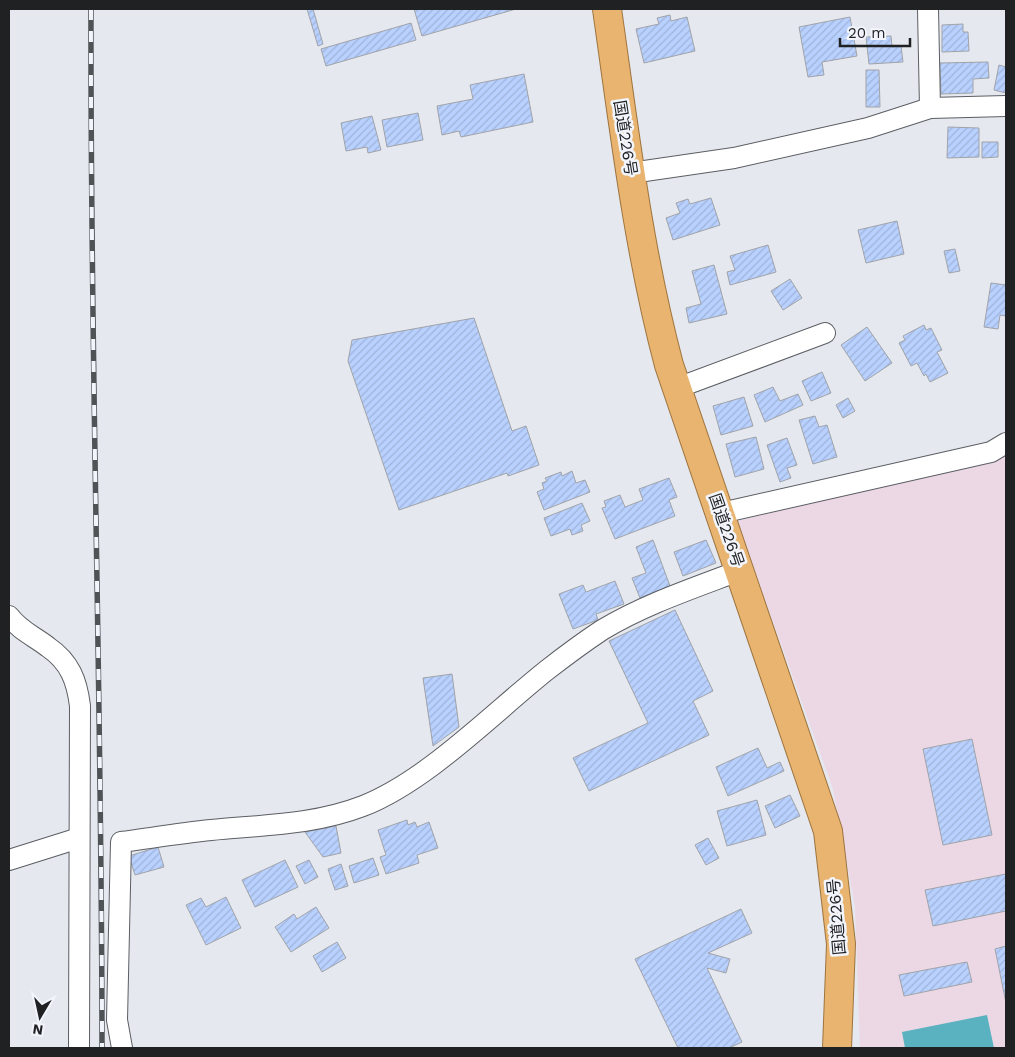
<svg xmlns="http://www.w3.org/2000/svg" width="1015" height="1057" font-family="'Work Sans','Noto Sans JP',sans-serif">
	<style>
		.education { fill: #ecd7e5 }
		.water { fill: #5ab1bf }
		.building { fill: url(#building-hatch); stroke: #a0a3a8 }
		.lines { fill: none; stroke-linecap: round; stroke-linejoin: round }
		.minor-casing { stroke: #5b5e63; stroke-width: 22 }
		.trunk-casing { stroke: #9e743e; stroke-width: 30 }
		.minor { stroke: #fff; stroke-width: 20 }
		.trunk { stroke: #e8b470; stroke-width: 28 }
		.rail-casing { stroke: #505356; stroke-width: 5.5 }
		.rail { stroke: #f2f5fc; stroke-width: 4; stroke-dasharray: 11; stroke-linecap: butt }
		.labels { text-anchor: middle; stroke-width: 5; stroke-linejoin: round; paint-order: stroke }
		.street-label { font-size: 16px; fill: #1f2123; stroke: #f2f5fc }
	</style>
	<defs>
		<pattern id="building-hatch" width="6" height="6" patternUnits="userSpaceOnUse" patternTransform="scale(1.25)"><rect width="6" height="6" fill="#b9d1ff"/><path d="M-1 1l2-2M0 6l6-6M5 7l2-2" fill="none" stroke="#9fb3da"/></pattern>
	</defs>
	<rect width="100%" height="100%" fill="#e5e8ee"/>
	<polygon class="education" points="1006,453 1006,1048 860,1048 855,906 833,789 737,521 995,459"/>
	<polygon class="water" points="987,1015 994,1048 905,1048 902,1032"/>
	<g class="building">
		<polygon points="307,9 313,9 323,44 318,46"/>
		<polygon points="414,9 516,9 422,36"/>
		<polygon points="670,15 671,21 687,17 695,51 644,63 636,29 659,24 657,18"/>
		<polygon points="850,17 857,56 822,62 824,75 808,77 799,27"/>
		<polygon points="411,23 416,40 326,66 321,49"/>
		<polygon points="963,24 963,32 968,32 969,51 942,52 942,25"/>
		<polygon points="891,36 892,47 901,46 903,62 869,64 866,37"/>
		<polygon points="988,62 989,78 973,79 973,93 941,94 940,63"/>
		<polygon points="999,65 1006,67 1006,93 994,90"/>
		<polygon points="866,70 879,70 880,107 866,107"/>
		<polygon points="524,74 533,122 461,137 459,131 442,135 437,106 473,99 470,85"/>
		<polygon points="418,113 423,140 387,147 382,120"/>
		<polygon points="372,116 381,150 368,153 367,147 346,151 341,123"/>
		<polygon points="948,127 979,128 979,157 947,158"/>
		<polygon points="982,142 998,142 998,157 982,158"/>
		<polygon points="711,198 720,225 673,240 666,218 680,213 676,203 688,199 690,204"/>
		<polygon points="897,221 904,254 866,263 858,230"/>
		<polygon points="768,245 776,272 730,285 727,272 735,270 730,256"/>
		<polygon points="955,249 960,271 949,273 944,251"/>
		<polygon points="714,265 727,314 689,323 686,308 701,304 692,271"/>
		<polygon points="790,279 802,298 783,310 771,291"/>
		<polygon points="991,283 1006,285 1006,316 1000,315 998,329 984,327"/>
		<polygon points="474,318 512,431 526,426 539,465 508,476 507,473 399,510 348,361 352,340"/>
		<polygon points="924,325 926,330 931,328 942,350 937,352 948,373 930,382 926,374 924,376 917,363 911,366 899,343 905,340 903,336"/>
		<polygon points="867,327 892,363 865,381 841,345"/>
		<polygon points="822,372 831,393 811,401 802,381"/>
		<polygon points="773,387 780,401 798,394 803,405 765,422 754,395"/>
		<polygon points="744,397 753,426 721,435 713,406"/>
		<polygon points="848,398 855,411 843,418 836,405"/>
		<polygon points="815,416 819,427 827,425 837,457 813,464 799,420"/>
		<polygon points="756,437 764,469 735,477 726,444"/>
		<polygon points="787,438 797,465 787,468 791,478 780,482 767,445"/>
		<polygon points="572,471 576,483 585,480 590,492 544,510 537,492 544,489 542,483 547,481 545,478 561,472 562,476"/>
		<polygon points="669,478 677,497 669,500 675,516 615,539 602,508 606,507 604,501 620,495 625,507 643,500 639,489"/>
		<polygon points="582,503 590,521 581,525 583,531 572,535 570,529 551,536 544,518"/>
		<polygon points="653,540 670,586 640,598 632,578 646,573 636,547"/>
		<polygon points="706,540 716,563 683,576 674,552"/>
		<polygon points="615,581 624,604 596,614 598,620 573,629 559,594 583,585 586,592"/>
		<polygon points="675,610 713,691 693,701 709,735 589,791 573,758 648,723 609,641"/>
		<polygon points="452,674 459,727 433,746 423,678"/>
		<polygon points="972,739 992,835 943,845 923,749"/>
		<polygon points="758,748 767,768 780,762 784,771 728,796 716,767"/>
		<polygon points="790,795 800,816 775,828 765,806"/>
		<polygon points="757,800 766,835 727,846 717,811"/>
		<polygon points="407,820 408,825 415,822 417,827 429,822 438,848 417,855 419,863 386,874 380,857 386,855 378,830"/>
		<polygon points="336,826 341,853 323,857 305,832"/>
		<polygon points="708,838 719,858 706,865 695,845"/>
		<polygon points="158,847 164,867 135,875 129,856"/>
		<polygon points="373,858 379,875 354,883 349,866"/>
		<polygon points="285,860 298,887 255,907 242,880"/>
		<polygon points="309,860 318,877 305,884 296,866"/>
		<polygon points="341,864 348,886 335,890 328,869"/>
		<polygon points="1006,874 1006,911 933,926 925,890"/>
		<polygon points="226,897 241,928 206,945 186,905 201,898 206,907"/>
		<polygon points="316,907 329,928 291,952 275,927 294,914 297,919"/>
		<polygon points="741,909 752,933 708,953 730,959 726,973 707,968 742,1042 729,1048 678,1048 635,959"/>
		<polygon points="337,942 346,958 322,972 313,956"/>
		<polygon points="1006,946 1006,1003 995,949"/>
		<polygon points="967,962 972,982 904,996 899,975"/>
	</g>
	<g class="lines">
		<defs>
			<g id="minor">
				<polyline points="928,9 930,108"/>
				<polyline points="631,173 734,158 868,128 930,108 1006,106"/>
				<polyline points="677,388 825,333"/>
				<polyline points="721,513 991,452 1006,443"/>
				<path d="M9 616C20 631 34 636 48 647 70 662 77 681 80 706L79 1048"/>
				<polyline points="9,860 79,838"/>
				<path d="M122 1048 117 1020 121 842C151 838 181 833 211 830 262 825 314 825 363 806 427 781 493 713 547 670 565 656 584 642 602 630 645 604 694 588 741 570"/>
			</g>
			<path id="trunk" d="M607 9C624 128 638 249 669 365L828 831 841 944 837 1048"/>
		</defs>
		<use href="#minor" class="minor-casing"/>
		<use href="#trunk" class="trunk-casing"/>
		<use href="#minor" class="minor"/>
		<use href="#trunk" class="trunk"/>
		<defs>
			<path id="rail" d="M91 9C90 355 102 702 102 1048"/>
		</defs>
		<use href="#rail" class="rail-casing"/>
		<use href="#rail" class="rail"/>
	</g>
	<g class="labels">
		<g class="street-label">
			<text transform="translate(626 138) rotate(81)" y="6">国道226号</text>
			<text transform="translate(727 530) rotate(71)" y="6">国道226号</text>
			<text transform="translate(836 917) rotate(-95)" y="6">国道226号</text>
		</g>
	</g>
	<rect width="1015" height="1057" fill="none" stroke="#1f2123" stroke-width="20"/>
	<g transform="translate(40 1017) rotate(189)" stroke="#f2f5fc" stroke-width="4" paint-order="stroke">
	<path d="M0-4L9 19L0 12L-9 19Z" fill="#1f2123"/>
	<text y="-8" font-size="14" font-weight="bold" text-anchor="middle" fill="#1f2123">N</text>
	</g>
	<path d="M840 38v8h70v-8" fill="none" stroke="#1f2123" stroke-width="2.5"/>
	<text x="848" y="38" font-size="15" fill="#1f2123" stroke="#f2f5fc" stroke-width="4" paint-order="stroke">20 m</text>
</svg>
